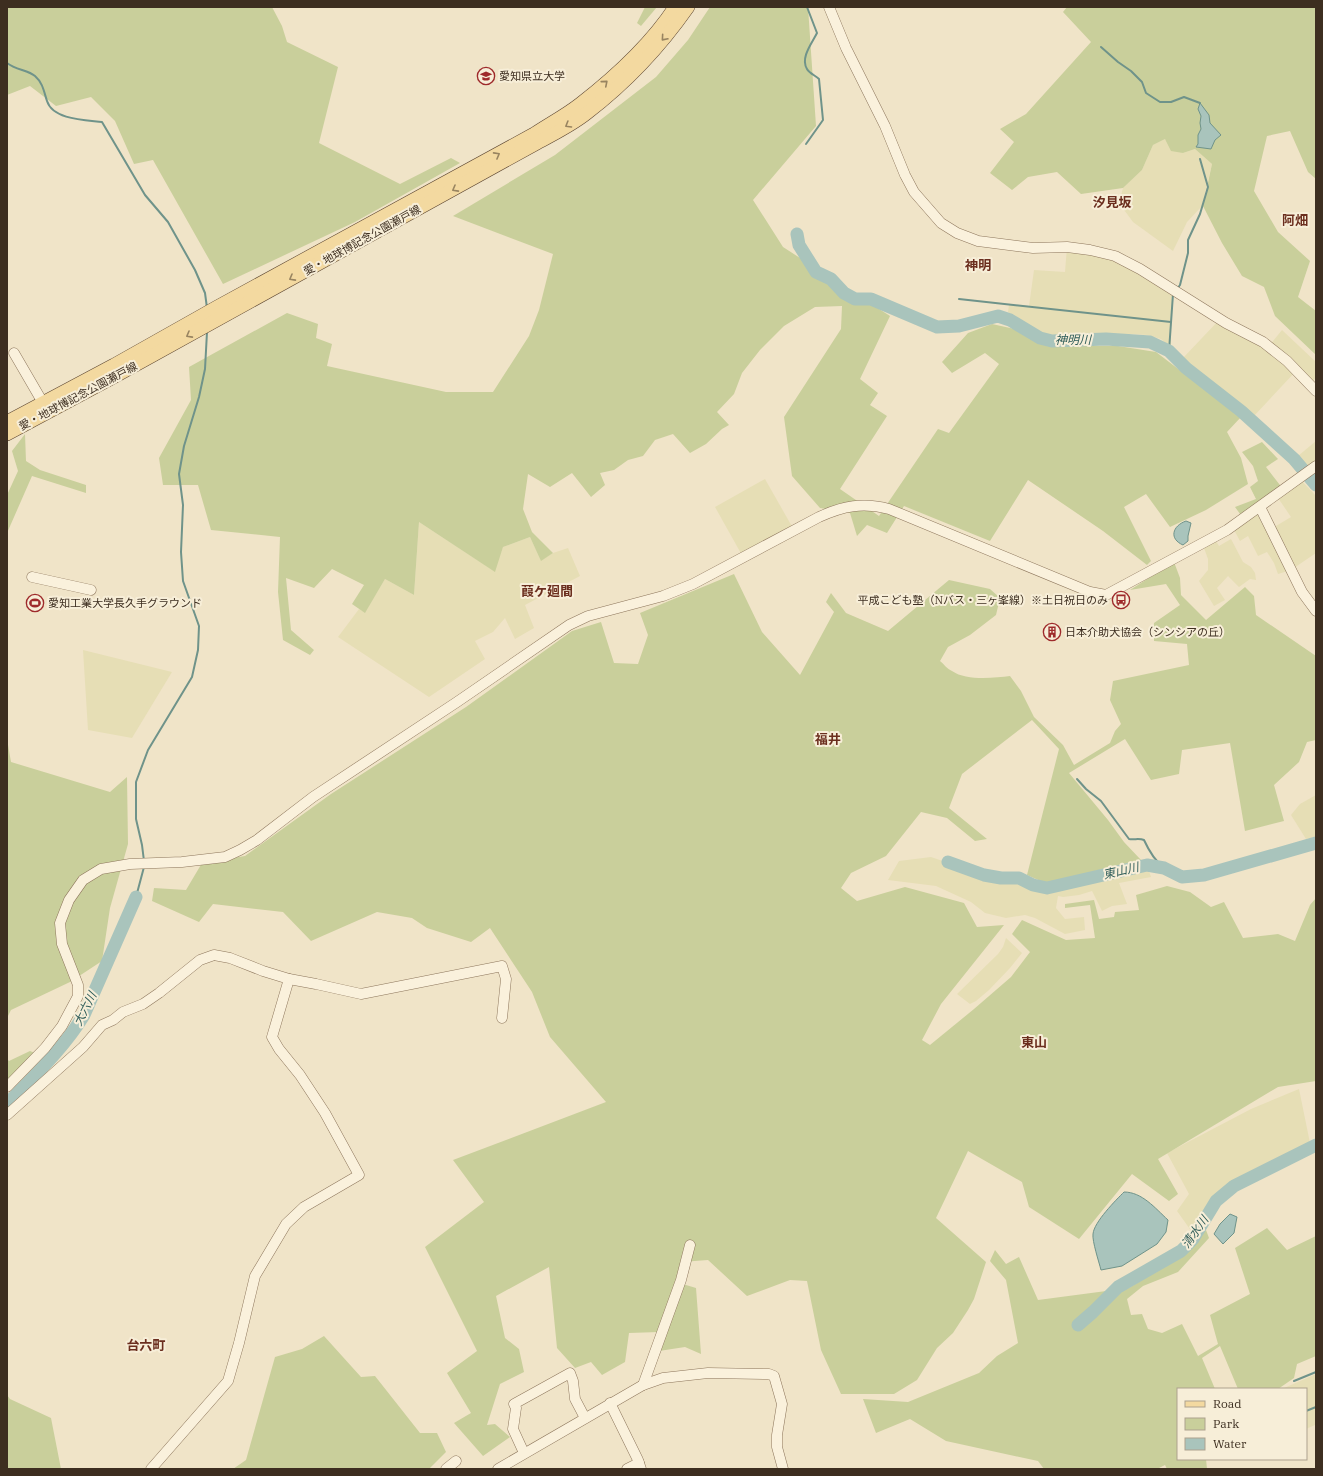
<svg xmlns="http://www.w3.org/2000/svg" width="1323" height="1476" font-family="'IBM Plex Serif','Noto Sans JP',serif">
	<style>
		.farmland { fill: #e6deb5 }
		.green { fill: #c9cf9b }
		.water { fill: #a9c4bc; stroke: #6f938a }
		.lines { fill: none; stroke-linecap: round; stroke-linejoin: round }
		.stream { stroke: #6f938a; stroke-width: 2 }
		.river { stroke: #a9c4bc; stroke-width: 13 }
		.minor-casing { stroke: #8d765c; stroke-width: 11 }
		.major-casing { stroke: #5b4430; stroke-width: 14 }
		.minor { stroke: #faf1dc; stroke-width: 10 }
		.major { stroke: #f3d9a0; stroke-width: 13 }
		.oneway { stroke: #988460 }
		.labels { text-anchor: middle; stroke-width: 4; stroke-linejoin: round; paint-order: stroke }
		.poi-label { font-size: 11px; fill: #3d2e20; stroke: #f7eed8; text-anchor: start }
		.street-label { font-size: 11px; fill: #3d2e20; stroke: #f7eed8 }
		.water-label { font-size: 12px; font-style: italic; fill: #2f5d5a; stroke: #f7eed8 }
		.quarter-label { font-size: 13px; font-weight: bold; fill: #6b2e1e; stroke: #f7eed8 }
	</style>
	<rect width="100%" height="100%" fill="#f0e4c8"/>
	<g class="farmland">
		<polygon points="1165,139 1183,153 1195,149 1212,164 1202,206 1187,222 1173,251 1133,222 1119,203 1123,188 1142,170 1153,145"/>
		<polygon points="1067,247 1115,256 1173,293 1171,322 1171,348 1161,339 1147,335 1132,334 1054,336 1044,334 1040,333 1008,312 1009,305 1029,306 1034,270 1065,272"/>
		<polygon points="1220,319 1269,346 1282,330 1316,362 1316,377 1310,385 1296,371 1254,416 1183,358"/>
		<polygon points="1316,441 1316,477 1298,456"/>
		<polygon points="1299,478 1316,496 1316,553 1291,570 1278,574 1274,563 1267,552 1258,556 1248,536 1240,541 1232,526 1260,507 1271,529 1291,517 1276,495"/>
		<polygon points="765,479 794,530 743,557 715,507"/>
		<polygon points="419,522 494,571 503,547 530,537 541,560 553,553 568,548 580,576 525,605 534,628 515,639 505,618 493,632 475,641 485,659 429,697 338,637 359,609 365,612 385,579 414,595"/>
		<polygon points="1231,539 1243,562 1251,567 1255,573 1256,580 1250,579 1239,587 1228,576 1217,588 1225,600 1214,606 1199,581 1208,570 1208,559 1204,548 1216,541 1219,546"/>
		<polygon points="83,650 172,672 132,738 88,730"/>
		<polygon points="1316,795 1316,837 1306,839 1291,815 1300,804"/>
		<polygon points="931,857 984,875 1001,878 1019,878 1041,888 1047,888 1147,865 1151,877 1119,883 1127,904 1112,906 1102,911 1092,891 1079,895 1063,897 1058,896 1056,908 1065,919 1084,917 1085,930 1065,934 1035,918 1025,915 1006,918 985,913 971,902 936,886 888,880 899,861"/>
		<polygon points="1006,938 1022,953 1010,968 989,990 976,1001 970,1004 957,994 998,954 1003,947"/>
		<polygon points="1299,1089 1310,1143 1251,1172 1222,1190 1207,1209 1192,1232 1177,1211 1189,1194 1167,1153 1251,1109"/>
		<polygon points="1316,1374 1316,1426 1315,1425 1306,1429 1306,1389 1282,1389"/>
	</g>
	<g class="green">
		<polygon points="7,7 272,7 282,26 287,42 338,67 319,143 400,184 451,158 460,163 355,222 223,284 153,160 134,164 115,121 91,97 56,106 30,86 7,95"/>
		<polygon points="645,7 657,7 641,26 637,23"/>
		<polygon points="710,7 808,7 816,126 753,200 783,247 890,316 860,379 878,393 870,405 887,416 840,489 879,516 938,429 949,433 999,364 985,353 952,373 942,362 968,333 992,324 1023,331 1039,342 1078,346 1118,346 1156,352 1241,417 1227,432 1241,458 1248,484 1206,510 1170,527 1146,494 1124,507 1151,561 1147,565 1103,531 1028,480 990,541 904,506 887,533 867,525 857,536 850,513 820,508 792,476 784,417 841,329 842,306 815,307 784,326 760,350 742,373 734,394 717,412 729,425 722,429 706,444 690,453 673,434 655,440 643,456 628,460 614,470 600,473 605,485 591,497 572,473 550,487 528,474 523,509 532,532 553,553 541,561 530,537 503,547 495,572 419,522 414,595 385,579 365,613 352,604 364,585 332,569 314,588 286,578 291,630 314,650 310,655 283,640 278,592 280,537 211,530 198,485 163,485 159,458 191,400 189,367 287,313 318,324 316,338 332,344 327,366 446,392 493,392 529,336 539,310 553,254 453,216 555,155 656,77 688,40"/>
		<polygon points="1067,7 1316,7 1316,179 1308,172 1290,131 1267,136 1254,191 1278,232 1310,261 1298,297 1316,311 1316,355 1275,316 1264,287 1242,276 1222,243 1203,206 1212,164 1195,149 1183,153 1171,151 1165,139 1153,145 1142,170 1123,188 1081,194 1057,172 1028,177 1012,190 990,173 1014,142 1000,129 1026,114 1091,42 1063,12"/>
		<polygon points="25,434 26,461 40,470 86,485 86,493 32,476 7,533 7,495 18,471 12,451"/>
		<polygon points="1262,442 1278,459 1266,467 1283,489 1243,518 1235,507 1256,499 1250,487 1258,481 1253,466 1242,452"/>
		<path d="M1174 562 1180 578 1181 595 1206 620 1245 587 1254 596 1256 615 1316 656V740L1307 742 1299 762 1274 785 1284 821 1245 831 1230 743 1182 750 1179 774 1151 780 1125 739 1069 773 1108 820 1124 842 1141 860 1045 883 1027 875 1059 749 1032 720 962 774 949 808 987 839 975 841 947 818 921 812 886 856 851 873 841 888 857 901 905 887 964 903 977 927 1004 925 941 1004 922 1040 930 1045 974 1009 1011 977 1030 952 1012 934 1022 920 1066 940 1095 938 1090 905 1065 908V904L1094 900 1099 919 1114 917 1115 912 1139 910 1136 895 1167 886 1190 892 1211 907 1224 902 1243 938 1278 934 1295 941 1310 905 1316 898V1081L1278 1087 1158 1159 1178 1194 1169 1201 1132 1174 1079 1239 1029 1207 1022 1182 968 1151 936 1218 986 1262 974 1299 968 1310 953 1333 937 1348 917 1380 894 1394H841L821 1350 807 1281 790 1280 747 1296 708 1260 681 1262 676 1282 696 1288 701 1354 685 1347 659 1351V1332L629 1333 625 1362 602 1375 591 1362 575 1368 557 1348 549 1267 496 1296 505 1338 519 1349 524 1372 500 1384 487 1425 495 1424 510 1437 483 1456 454 1423 471 1413 447 1373 477 1351 425 1247 484 1202 453 1160 606 1102 550 1037 532 992 490 928 471 942 427 928 412 918 377 912 311 941 283 912 213 904 199 922 152 901 154 888 186 890 202 863 245 856 331 794 466 707 572 631 601 622 614 663 638 664 648 635 640 613 734 574 762 632 800 675 834 612 826 602 831 593 846 613 888 631 949 580 990 589 1000 598 996 615 970 635 948 647 940 661C944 664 947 669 952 671 966 681 994 678 1010 676L1021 691 1034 717 1063 745 1074 765 1110 743 1115 731 1121 724 1110 700 1113 681 1189 665 1187 644 1154 641V623L1180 605 1166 584 1130 590Z"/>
		<polygon points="7,739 11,762 110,792 127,777 128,844 110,908 102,961 70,982 11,1010 7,1018"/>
		<polygon points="30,1051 35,1053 7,1081 7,1059 9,1061"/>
		<polygon points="1267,1228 1287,1250 1316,1236 1316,1356 1297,1364 1294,1378 1278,1389 1238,1389 1220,1346 1202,1358 1215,1389 1178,1389 1178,1459 1206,1459 1207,1469 1167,1469 1165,1465 1157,1469 1044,1469 1038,1461 946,1441 910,1419 876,1433 863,1399 908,1402 979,1373 997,1356 1018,1343 1006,1280 990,1261 995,1250 1006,1264 1019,1257 1038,1300 1129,1288 1183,1255 1206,1230 1209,1238 1178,1272 1143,1286 1127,1299 1131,1315 1142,1314 1148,1329 1162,1333 1182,1324 1198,1356 1218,1344 1210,1315 1250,1294 1235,1248"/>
		<polygon points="324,1336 361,1377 375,1376 420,1433 437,1433 446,1452 429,1469 233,1469 246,1460 275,1357 302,1349"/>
		<polygon points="7,1395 10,1399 51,1418 61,1469 7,1469"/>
	</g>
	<g class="water">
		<polygon points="1200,103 1209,115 1210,123 1221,135 1215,140 1211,149 1196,147 1198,144 1198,135 1201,129 1200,123 1201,116 1198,109"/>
		<path d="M1186 521 1191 523 1188 536V541L1183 545C1169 539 1172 526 1186 521Z"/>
		<path d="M1124 1192C1142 1192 1155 1208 1168 1220L1166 1232 1157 1244 1122 1266 1101 1270C1099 1262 1092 1241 1093 1234 1094 1222 1116 1200 1124 1192Z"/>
		<polygon points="1230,1214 1237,1217 1234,1233 1223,1244 1214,1234 1220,1224"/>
	</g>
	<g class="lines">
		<g class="stream">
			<polyline points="1101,47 1118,62 1131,71 1142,82 1146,93 1160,102 1171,102 1184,97 1200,103"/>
			<path d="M7 63C16 70 28 70 35 76 43 83 44 92 47 101 53 120 86 120 102 122L145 195 168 222 195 270 205 293 207 308"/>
			<path d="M806 144 823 120 819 79C816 76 809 73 807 69 800 58 812 43 817 33L807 7"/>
			<polyline points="1177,289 1180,285 1188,253 1188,240 1200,214 1208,187 1200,159"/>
			<polyline points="959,299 1171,322"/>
			<polyline points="1169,351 1173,294"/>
			<path d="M1077 779 1086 789 1101 801 1129 839C1134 840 1139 838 1144 840 1149 851 1154 860 1164 868"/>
			<polyline points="144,861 142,845 136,819 136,782 148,750 192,677 198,650 199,626 183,581 181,552 183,505 179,474 184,446 199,397 205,369 207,332"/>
			<polyline points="136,897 144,867"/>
			<polyline points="1294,1381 1316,1372"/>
			<polyline points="1306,1411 1316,1407"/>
		</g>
		<g class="river">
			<polyline points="797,234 799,245 816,272 831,279 844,293 855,299 871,299 937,327 959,326 998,316 1010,320 1040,338 1052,341 1106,339 1150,342 1169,351 1186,368 1241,411 1294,459 1316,485"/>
			<polyline points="948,862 984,875 1001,878 1019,878 1033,885 1047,888 1147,865 1164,868 1182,877 1204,875 1316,843"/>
			<path d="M7 1104C34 1076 63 1049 84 1015L136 897"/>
			<polyline points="1078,1325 1093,1312 1118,1287 1181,1251 1193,1239 1216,1201 1234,1186 1316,1145"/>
		</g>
		<defs>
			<g id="minor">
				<polyline points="829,7 846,48 885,126 905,175 914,192 941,223 957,233 978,241 1033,248 1067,247 1090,250 1115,256 1140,269 1226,323 1263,342 1287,361 1316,391"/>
				<polyline points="14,353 46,408"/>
				<polyline points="1260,507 1302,592 1316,611"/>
				<polyline points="32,577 91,590"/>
				<path d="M7 1087 45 1048 62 1026 78 996V985L62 944 60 923 69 900 83 880 101 869 130 864 182 862 225 857 240 850 257 840 313 797 457 702 569 625 588 616 663 596 693 584 819 517C843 506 863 502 889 509L1090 592 1106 595 1227 530 1316 466"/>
				<polyline points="7,1115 83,1047 102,1025 113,1020 123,1012 143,1004 159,993 200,960 214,955 230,958 263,971 289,979 316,984 361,994 502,966 506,979 502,1018"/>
				<polyline points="643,1385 681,1280 690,1245"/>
				<polyline points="610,1403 638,1460 641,1469"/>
				<polyline points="524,1453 513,1429 516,1408 514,1404 570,1373 573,1381 575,1399 585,1418"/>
				<polyline points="151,1469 228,1381 239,1343 255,1276 286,1224 304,1207 359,1175 325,1113 300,1075 279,1049 272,1037 289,979"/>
				<polyline points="446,1469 456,1461"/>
				<polyline points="498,1469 643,1385 663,1378 708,1373 769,1374 774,1376 782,1404 777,1435 777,1447 783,1469"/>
				<polyline points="627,1469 639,1463"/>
			</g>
			<g id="major">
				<path d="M7 422 114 365 217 307 534 134C549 124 566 115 580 104 616 76 650 45 675 7"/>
				<path d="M7 434 119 374 537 143C554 134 572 125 587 113 626 83 660 47 688 7"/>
			</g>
		</defs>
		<use href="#minor" class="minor-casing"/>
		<use href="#major" class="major-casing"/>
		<use href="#minor" class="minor"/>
		<use href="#major" class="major"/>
	</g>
	<defs><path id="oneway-chevron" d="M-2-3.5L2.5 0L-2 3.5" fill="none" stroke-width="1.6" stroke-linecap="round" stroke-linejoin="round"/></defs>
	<g class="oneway">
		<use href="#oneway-chevron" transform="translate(664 38) rotate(131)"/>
		<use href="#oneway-chevron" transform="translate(605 83) rotate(-41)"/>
		<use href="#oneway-chevron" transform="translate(568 125) rotate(149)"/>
		<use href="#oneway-chevron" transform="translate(497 155) rotate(-29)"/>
		<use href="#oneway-chevron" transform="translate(455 189) rotate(151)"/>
		<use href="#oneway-chevron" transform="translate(292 278) rotate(151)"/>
		<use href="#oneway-chevron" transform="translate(189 335) rotate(151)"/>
	</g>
	<defs>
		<symbol id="university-ring" viewBox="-11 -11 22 22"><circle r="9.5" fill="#f7eed8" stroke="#9e2a2b" stroke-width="1.5"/><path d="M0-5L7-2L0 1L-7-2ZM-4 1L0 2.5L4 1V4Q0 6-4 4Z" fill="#9e2a2b"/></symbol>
		<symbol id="bus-ring" viewBox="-11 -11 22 22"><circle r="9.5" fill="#f7eed8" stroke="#9e2a2b" stroke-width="1.5"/><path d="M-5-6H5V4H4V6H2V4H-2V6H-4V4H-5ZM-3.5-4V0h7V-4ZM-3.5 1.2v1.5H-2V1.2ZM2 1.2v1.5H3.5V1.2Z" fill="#9e2a2b"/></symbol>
		<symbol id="stadium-ring" viewBox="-11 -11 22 22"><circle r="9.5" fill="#f7eed8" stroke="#9e2a2b" stroke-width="1.5"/><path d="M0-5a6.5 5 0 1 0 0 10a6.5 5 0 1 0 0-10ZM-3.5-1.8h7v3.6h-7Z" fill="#9e2a2b"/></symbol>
		<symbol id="building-ring" viewBox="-11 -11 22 22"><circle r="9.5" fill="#f7eed8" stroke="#9e2a2b" stroke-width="1.5"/><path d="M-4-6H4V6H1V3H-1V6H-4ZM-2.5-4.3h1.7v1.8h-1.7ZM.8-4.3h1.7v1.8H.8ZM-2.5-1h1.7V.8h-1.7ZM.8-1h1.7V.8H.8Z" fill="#9e2a2b"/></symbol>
	</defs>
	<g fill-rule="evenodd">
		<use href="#university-ring" x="476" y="66" width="20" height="20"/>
		<use href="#bus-ring" x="1111" y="590" width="20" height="20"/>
		<use href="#stadium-ring" x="25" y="593" width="20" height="20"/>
		<use href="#building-ring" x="1042" y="622" width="20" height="20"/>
	</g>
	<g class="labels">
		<g class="poi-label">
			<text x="499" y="80">愛知県立大学</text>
			<text x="1108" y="604" text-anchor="end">平成こども塾（Nバス・三ヶ峯線）※土日祝日のみ</text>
			<text x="48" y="607">愛知工業大学長久手グラウンド</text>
			<text x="1065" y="636">日本介助犬協会（シンシアの丘）</text>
		</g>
		<g class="street-label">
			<text transform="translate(362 240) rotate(-29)" y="4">愛・地球博記念公園瀬戸線</text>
			<text transform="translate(78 396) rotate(-28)" y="4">愛・地球博記念公園瀬戸線</text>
		</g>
		<g class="water-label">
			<text x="1073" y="344">神明川</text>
			<text transform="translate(1121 871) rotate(-13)" y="4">東山川</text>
			<text transform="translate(85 1009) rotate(-63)" y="4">大六川</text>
			<text transform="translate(1195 1232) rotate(-54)" y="4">清水川</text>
		</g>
		<g class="quarter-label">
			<text x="1112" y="207">汐見坂</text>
			<text x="1295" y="225">阿畑</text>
			<text x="978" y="270">神明</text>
			<text x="547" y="596">葭ケ廻間</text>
			<text x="828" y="744">福井</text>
			<text x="1034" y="1047">東山</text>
			<text x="146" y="1350">台六町</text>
		</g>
	</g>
	<rect width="1323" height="1476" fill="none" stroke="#3d2e20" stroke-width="16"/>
	<rect x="1177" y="1388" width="130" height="72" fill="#f7eed8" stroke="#ada18e"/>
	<rect x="1185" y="1401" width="20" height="6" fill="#f3d9a0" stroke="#ada18e"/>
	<text x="1213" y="1408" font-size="12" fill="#3d2e20">Road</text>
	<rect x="1185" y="1418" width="20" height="12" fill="#c9cf9b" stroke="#ada18e"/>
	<text x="1213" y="1428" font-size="12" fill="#3d2e20">Park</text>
	<rect x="1185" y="1438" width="20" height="12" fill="#a9c4bc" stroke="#ada18e"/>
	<text x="1213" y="1448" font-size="12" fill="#3d2e20">Water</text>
</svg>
